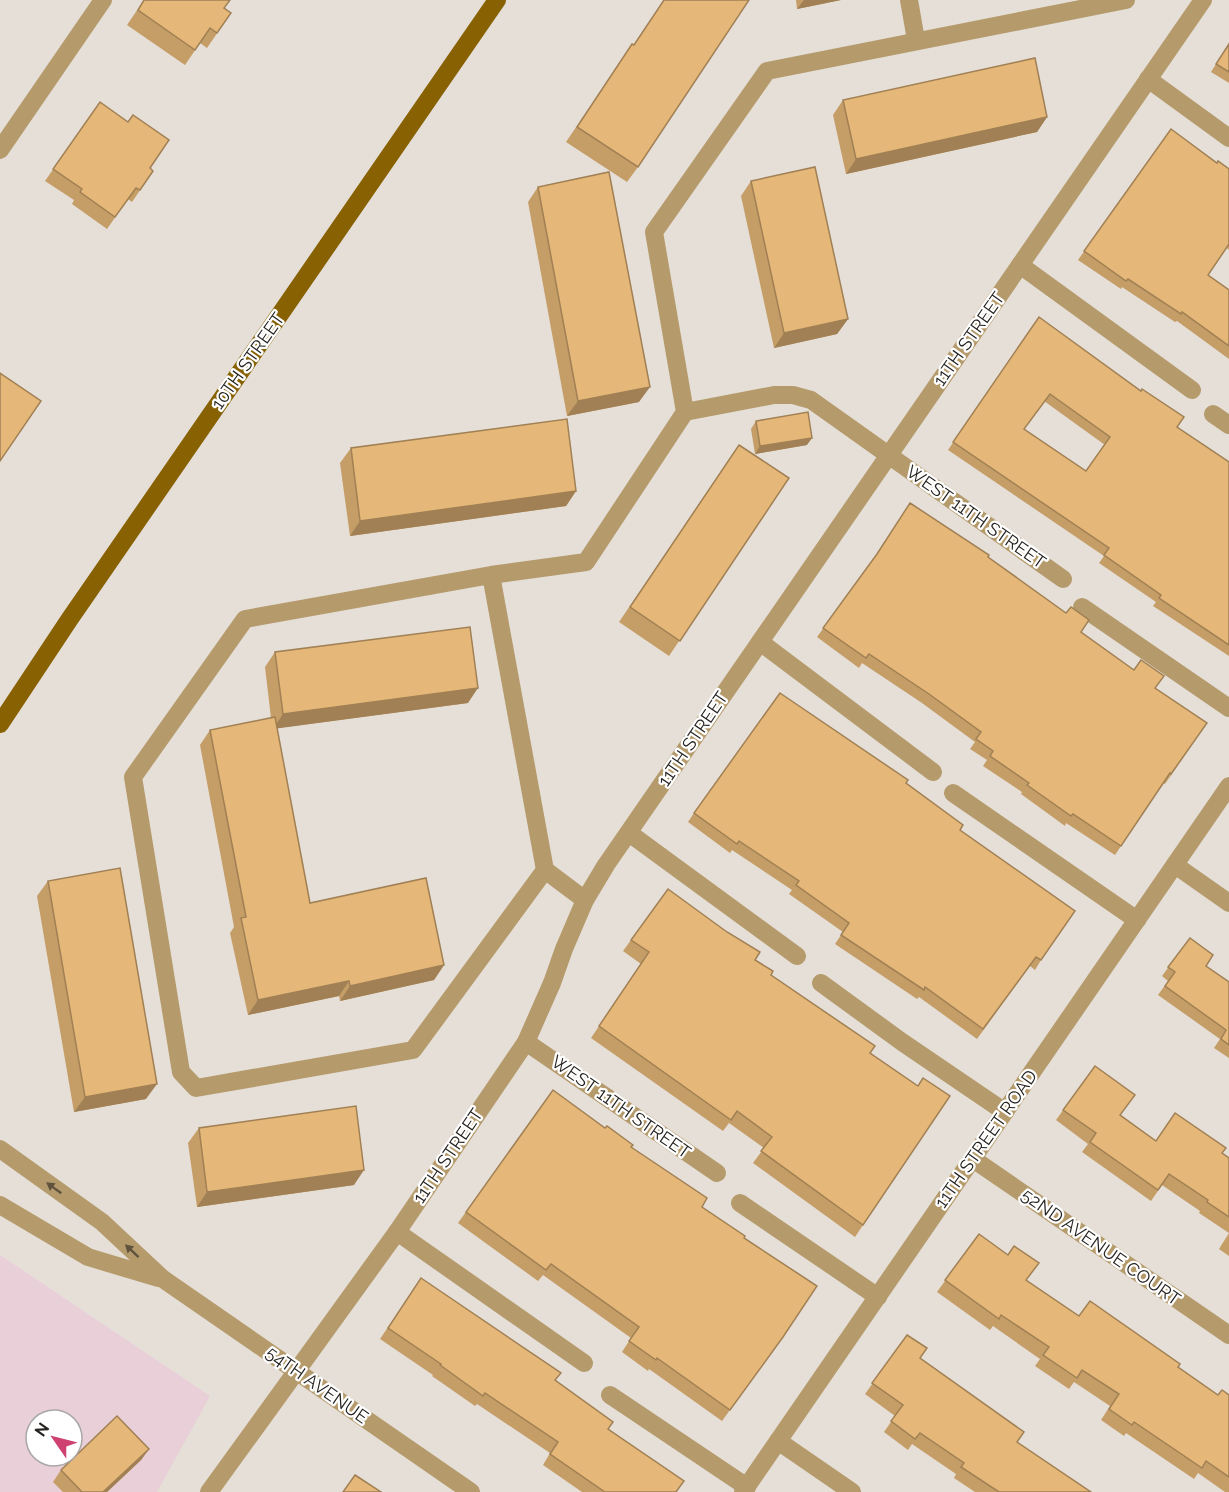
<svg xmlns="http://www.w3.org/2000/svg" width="1229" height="1492" font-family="Raleway,sans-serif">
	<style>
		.commercial { fill: #e9cfd7; fill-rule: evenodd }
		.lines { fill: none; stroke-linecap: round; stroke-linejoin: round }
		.minor { stroke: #b59b6c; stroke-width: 18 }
		.major { stroke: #876102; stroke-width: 18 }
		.wall { fill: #c59d67; fill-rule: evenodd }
		.shaded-wall { fill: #a08054 }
		.building { fill: #e5b778; stroke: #a08054; stroke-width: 1.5; fill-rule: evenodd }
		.oneway { fill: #5f533e }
		.labels { text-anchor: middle; stroke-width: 4.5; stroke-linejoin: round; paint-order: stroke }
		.street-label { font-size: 18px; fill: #262320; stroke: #fff }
	</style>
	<rect width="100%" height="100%" fill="#e6dfd8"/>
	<path class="commercial" d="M0 1255 210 1396 157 1492H0ZM36 1420H72V1456H36Z"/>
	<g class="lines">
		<g class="minor">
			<polyline points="909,0 916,40"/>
			<polyline points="1148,79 1229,138"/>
			<polyline points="0,150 103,0"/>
			<polyline points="1020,265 1192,390"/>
			<polyline points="685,412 774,395 793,395 811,400 1063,579"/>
			<polyline points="1213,414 1229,425"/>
			<polyline points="491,575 545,870 413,1050 196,1088 181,1072 133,777 245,619 491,575 586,562 685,412 654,232 767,71 1126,0"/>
			<polyline points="1082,607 1229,708"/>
			<polyline points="760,642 933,772"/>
			<polyline points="953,793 1137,920"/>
			<polyline points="629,833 797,956"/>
			<polyline points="1175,865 1229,903"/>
			<polyline points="545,870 585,900"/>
			<polyline points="821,983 902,1042 1005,1112"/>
			<polyline points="526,1042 717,1173"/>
			<polyline points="0,1149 102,1222 163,1279 471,1492"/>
			<polyline points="973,1159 1229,1335"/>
			<polyline points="740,1203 878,1297"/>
			<polyline points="0,1205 88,1257 158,1278"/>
			<polyline points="397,1232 584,1363"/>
			<polyline points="610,1395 747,1487"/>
			<polyline points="778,1441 852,1492"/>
			<polyline points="209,1492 397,1232 526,1042 552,983 564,949 585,900 606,865 1203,0"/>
			<polyline points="743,1492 1229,786"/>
		</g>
		<polyline class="major" points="0,724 69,620 497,0"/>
	</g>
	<g class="wall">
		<polygon points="144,0 224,8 231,13 207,48 200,43 185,65 127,25"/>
		<polygon points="796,0 841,0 797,9"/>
		<polygon points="1229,43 1229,83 1211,72"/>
		<polygon points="622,59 638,167 627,182 566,142"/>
		<polygon points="843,100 1047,117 1037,132 846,174 833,115"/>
		<polygon points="100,102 128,122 150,168 153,171 132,202 128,199 107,229 72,204 74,200 45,181"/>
		<polygon points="1171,129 1217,163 1229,169 1229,250 1227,248 1208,275 1229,290 1229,359 1177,321 1175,322 1122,287 1121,289 1078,260"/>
		<polygon points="751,181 848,319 837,334 774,348 741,196"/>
		<polygon points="538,187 639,402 567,416 528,202"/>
		<path d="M1039 317 1177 427 1229 462V656L1153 606 1156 602 1099 563 1104 556 948 450ZM1044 401 1105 445 1086 471 1024 429Z"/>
		<polygon points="756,421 807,445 755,454 751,429"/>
		<polygon points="739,445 789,478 669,656 619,622"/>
		<polygon points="351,448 576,491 566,506 350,536 340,463"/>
		<polygon points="988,557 1081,632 1155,688 1207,723 1165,784 1163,783 1115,855 1066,823 1065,826 1021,794 1022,792 983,766 987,760 970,749 975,742 922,703 862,663 859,668 817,637 873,560"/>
		<polygon points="275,652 468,703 277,728 310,903 444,965 434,980 340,1001 339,996 248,1015 230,933 234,927 200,745 210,730 271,718 265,667"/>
		<polygon points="906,783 960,830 1041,960 1035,970 1030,966 977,1039 919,997 917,999 835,944 843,932 789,894 792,890 732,850 730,853 688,822 694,813"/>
		<polygon points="48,881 146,1099 74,1112 37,896"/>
		<polygon points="668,889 755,960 771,975 870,1053 918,1086 950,1096 855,1237 753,1163 764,1148 729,1123 723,1131 591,1038 641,964 623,951"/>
		<polygon points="1190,938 1206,966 1229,982 1229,1058 1214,1048 1220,1039 1158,995 1168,981 1162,976"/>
		<polygon points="1095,1066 1121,1115 1156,1141 1222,1153 1229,1158 1229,1256 1219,1249 1229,1233 1199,1213 1200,1211 1162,1185 1151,1201 1082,1152 1088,1144 1056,1120"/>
		<polygon points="553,1090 631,1147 702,1207 744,1238 775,1348 722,1421 649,1369 648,1371 622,1352 631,1338 543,1275 538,1281 458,1223"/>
		<polygon points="199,1128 354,1185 197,1207 188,1143"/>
		<polygon points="979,1234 1027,1281 1079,1316 1178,1367 1218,1395 1229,1395 1229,1492 1225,1492 1198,1473 1194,1479 1126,1433 1124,1436 1101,1420 1110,1406 1074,1382 1069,1389 1035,1366 1040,1359 993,1326 990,1330 937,1292"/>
		<polygon points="421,1278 555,1380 676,1492 582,1492 543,1465 550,1453 477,1404 475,1406 432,1376 433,1375 380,1339"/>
		<polygon points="907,1335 920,1358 1017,1442 1091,1492 975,1492 954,1478 956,1474 912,1444 908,1450 884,1432 895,1416 865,1394"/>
		<polygon points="149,1449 141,1460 107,1492 63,1492 53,1482 61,1470"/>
	</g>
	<g class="shaded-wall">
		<polygon points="804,0 841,0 797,9"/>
		<polygon points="1047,117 1037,132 846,174 856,159"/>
		<polygon points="848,319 837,334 774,348 784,333"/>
		<polygon points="650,387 639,402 567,416 578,401"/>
		<polygon points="812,438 807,445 755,454 760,446"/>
		<polygon points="576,491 566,506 350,536 360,521"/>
		<polygon points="478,688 468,703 273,729 283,714"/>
		<polygon points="444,965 434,980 340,1001 350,986"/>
		<polygon points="349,981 339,996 248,1015 258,1000"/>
		<polygon points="157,1084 146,1099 74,1112 85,1097"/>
		<polygon points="364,1170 354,1185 197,1207 207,1192"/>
		<polygon points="149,1449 141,1460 107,1492 103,1492"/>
	</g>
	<g class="building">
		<polygon points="144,0 230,0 224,8 231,13 217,33 210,28 195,50 138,10"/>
		<polygon points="664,0 749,0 638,167 577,127 632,44 634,45"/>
		<polygon points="1229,44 1229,72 1216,64"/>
		<polygon points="1035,58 1047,117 856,159 843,100"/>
		<polygon points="100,102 128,122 133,115 169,140 150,168 153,171 140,190 136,188 115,217 80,192 82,189 53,169"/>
		<polygon points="1171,129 1217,163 1218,161 1229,169 1229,244 1208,275 1229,290 1229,346 1182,312 1181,314 1128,279 1126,281 1084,251"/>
		<polygon points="815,167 848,319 784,333 751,181"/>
		<polygon points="609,172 650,387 578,401 538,187"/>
		<path d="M1039 317 1141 391 1142 389 1184 417 1177 427 1229 462V645L1159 598 1161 595 1104 555 1109 548 953 442ZM1050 394 1110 437 1086 471 1024 429Z"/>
		<polygon points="0,373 41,401 0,461"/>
		<polygon points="808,412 812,438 760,446 756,421"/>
		<polygon points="567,419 576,491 360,521 351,448"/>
		<polygon points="739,445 789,478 680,641 630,607"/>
		<polygon points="910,503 989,555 988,557 1066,613 1071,607 1089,620 1081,632 1134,670 1141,660 1164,676 1155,688 1207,723 1171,774 1170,773 1121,846 1073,814 1071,816 1027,785 1029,783 990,756 993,751 976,739 981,732 929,694 869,654 866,658 823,628 877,554"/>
		<polygon points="470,627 478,688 283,714 275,652"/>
		<polygon points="780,693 908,780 906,783 963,825 960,830 1075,911 1041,960 1036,957 983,1029 925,987 924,990 841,935 849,923 796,885 799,881 739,841 737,844 694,813"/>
		<polygon points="275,717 310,903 426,878 444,965 350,986 349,981 258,1000 241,918 246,917 210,730"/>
		<polygon points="120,868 157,1084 85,1097 48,881"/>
		<polygon points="668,889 727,932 760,952 755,960 773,971 771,975 875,1046 870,1053 918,1086 923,1078 950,1096 863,1225 761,1151 772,1137 737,1111 731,1120 599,1026 649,952 631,940"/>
		<polygon points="1190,938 1213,955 1206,966 1229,982 1229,1045 1221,1039 1226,1030 1165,986 1175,972 1168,967"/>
		<polygon points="1095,1066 1135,1095 1120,1115 1156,1141 1175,1113 1226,1148 1222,1153 1229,1158 1229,1217 1207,1202 1208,1200 1169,1174 1158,1190 1090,1142 1096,1133 1063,1110"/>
		<polygon points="553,1090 605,1128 607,1126 633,1145 631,1147 707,1198 702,1207 745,1236 744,1238 817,1286 783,1337 730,1410 657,1358 656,1360 629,1341 639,1327 551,1264 546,1270 466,1212"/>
		<polygon points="356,1106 364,1170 207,1192 199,1128"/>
		<polygon points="979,1234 1008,1255 1014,1246 1039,1263 1026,1280 1079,1316 1090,1301 1180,1364 1178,1367 1218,1395 1222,1390 1229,1395 1229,1477 1206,1461 1202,1468 1134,1422 1132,1425 1109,1409 1119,1394 1082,1370 1077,1378 1043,1355 1049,1347 1001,1315 999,1319 945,1280"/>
		<polygon points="421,1278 561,1373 555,1380 613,1422 608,1429 684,1481 676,1492 605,1492 550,1454 558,1442 485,1393 483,1396 440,1365 441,1364 388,1328"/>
		<polygon points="907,1335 927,1348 920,1358 1024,1432 1017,1442 1091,1492 999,1492 961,1467 964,1463 920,1433 915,1439 891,1421 903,1405 872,1383"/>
		<polygon points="117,1416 149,1449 103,1492 82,1492 61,1470"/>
		<polygon points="355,1475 381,1492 343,1492"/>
	</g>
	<defs><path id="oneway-solid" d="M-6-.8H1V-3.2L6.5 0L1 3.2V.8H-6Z" transform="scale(1.5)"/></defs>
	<g class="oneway">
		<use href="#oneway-solid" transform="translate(54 1188) rotate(-144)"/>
		<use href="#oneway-solid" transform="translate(132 1251) rotate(-137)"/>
	</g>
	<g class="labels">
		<g class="street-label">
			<text transform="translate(969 339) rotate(-55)" y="6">11TH STREET</text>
			<text transform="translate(248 361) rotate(-55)" y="6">10TH STREET</text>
			<text transform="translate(976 517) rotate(35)" y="6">WEST 11TH STREET</text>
			<text transform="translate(693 739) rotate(-56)" y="6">11TH STREET</text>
			<text transform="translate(621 1107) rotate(35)" y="6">WEST 11TH STREET</text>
			<text transform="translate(986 1139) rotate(-55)" y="6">11TH STREET ROAD</text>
			<text transform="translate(448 1156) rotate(-56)" y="6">11TH STREET</text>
			<text transform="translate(1101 1247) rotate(35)" y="6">52ND AVENUE COURT</text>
			<text transform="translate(317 1385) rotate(35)" y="6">54TH AVENUE</text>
		</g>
	</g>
	<g transform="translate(54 1438) rotate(305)"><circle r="28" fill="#ffffff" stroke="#a8a7a6" stroke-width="1.5"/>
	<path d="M0-4.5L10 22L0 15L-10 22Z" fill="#ce4171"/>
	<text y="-9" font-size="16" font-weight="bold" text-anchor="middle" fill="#262320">N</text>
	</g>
</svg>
